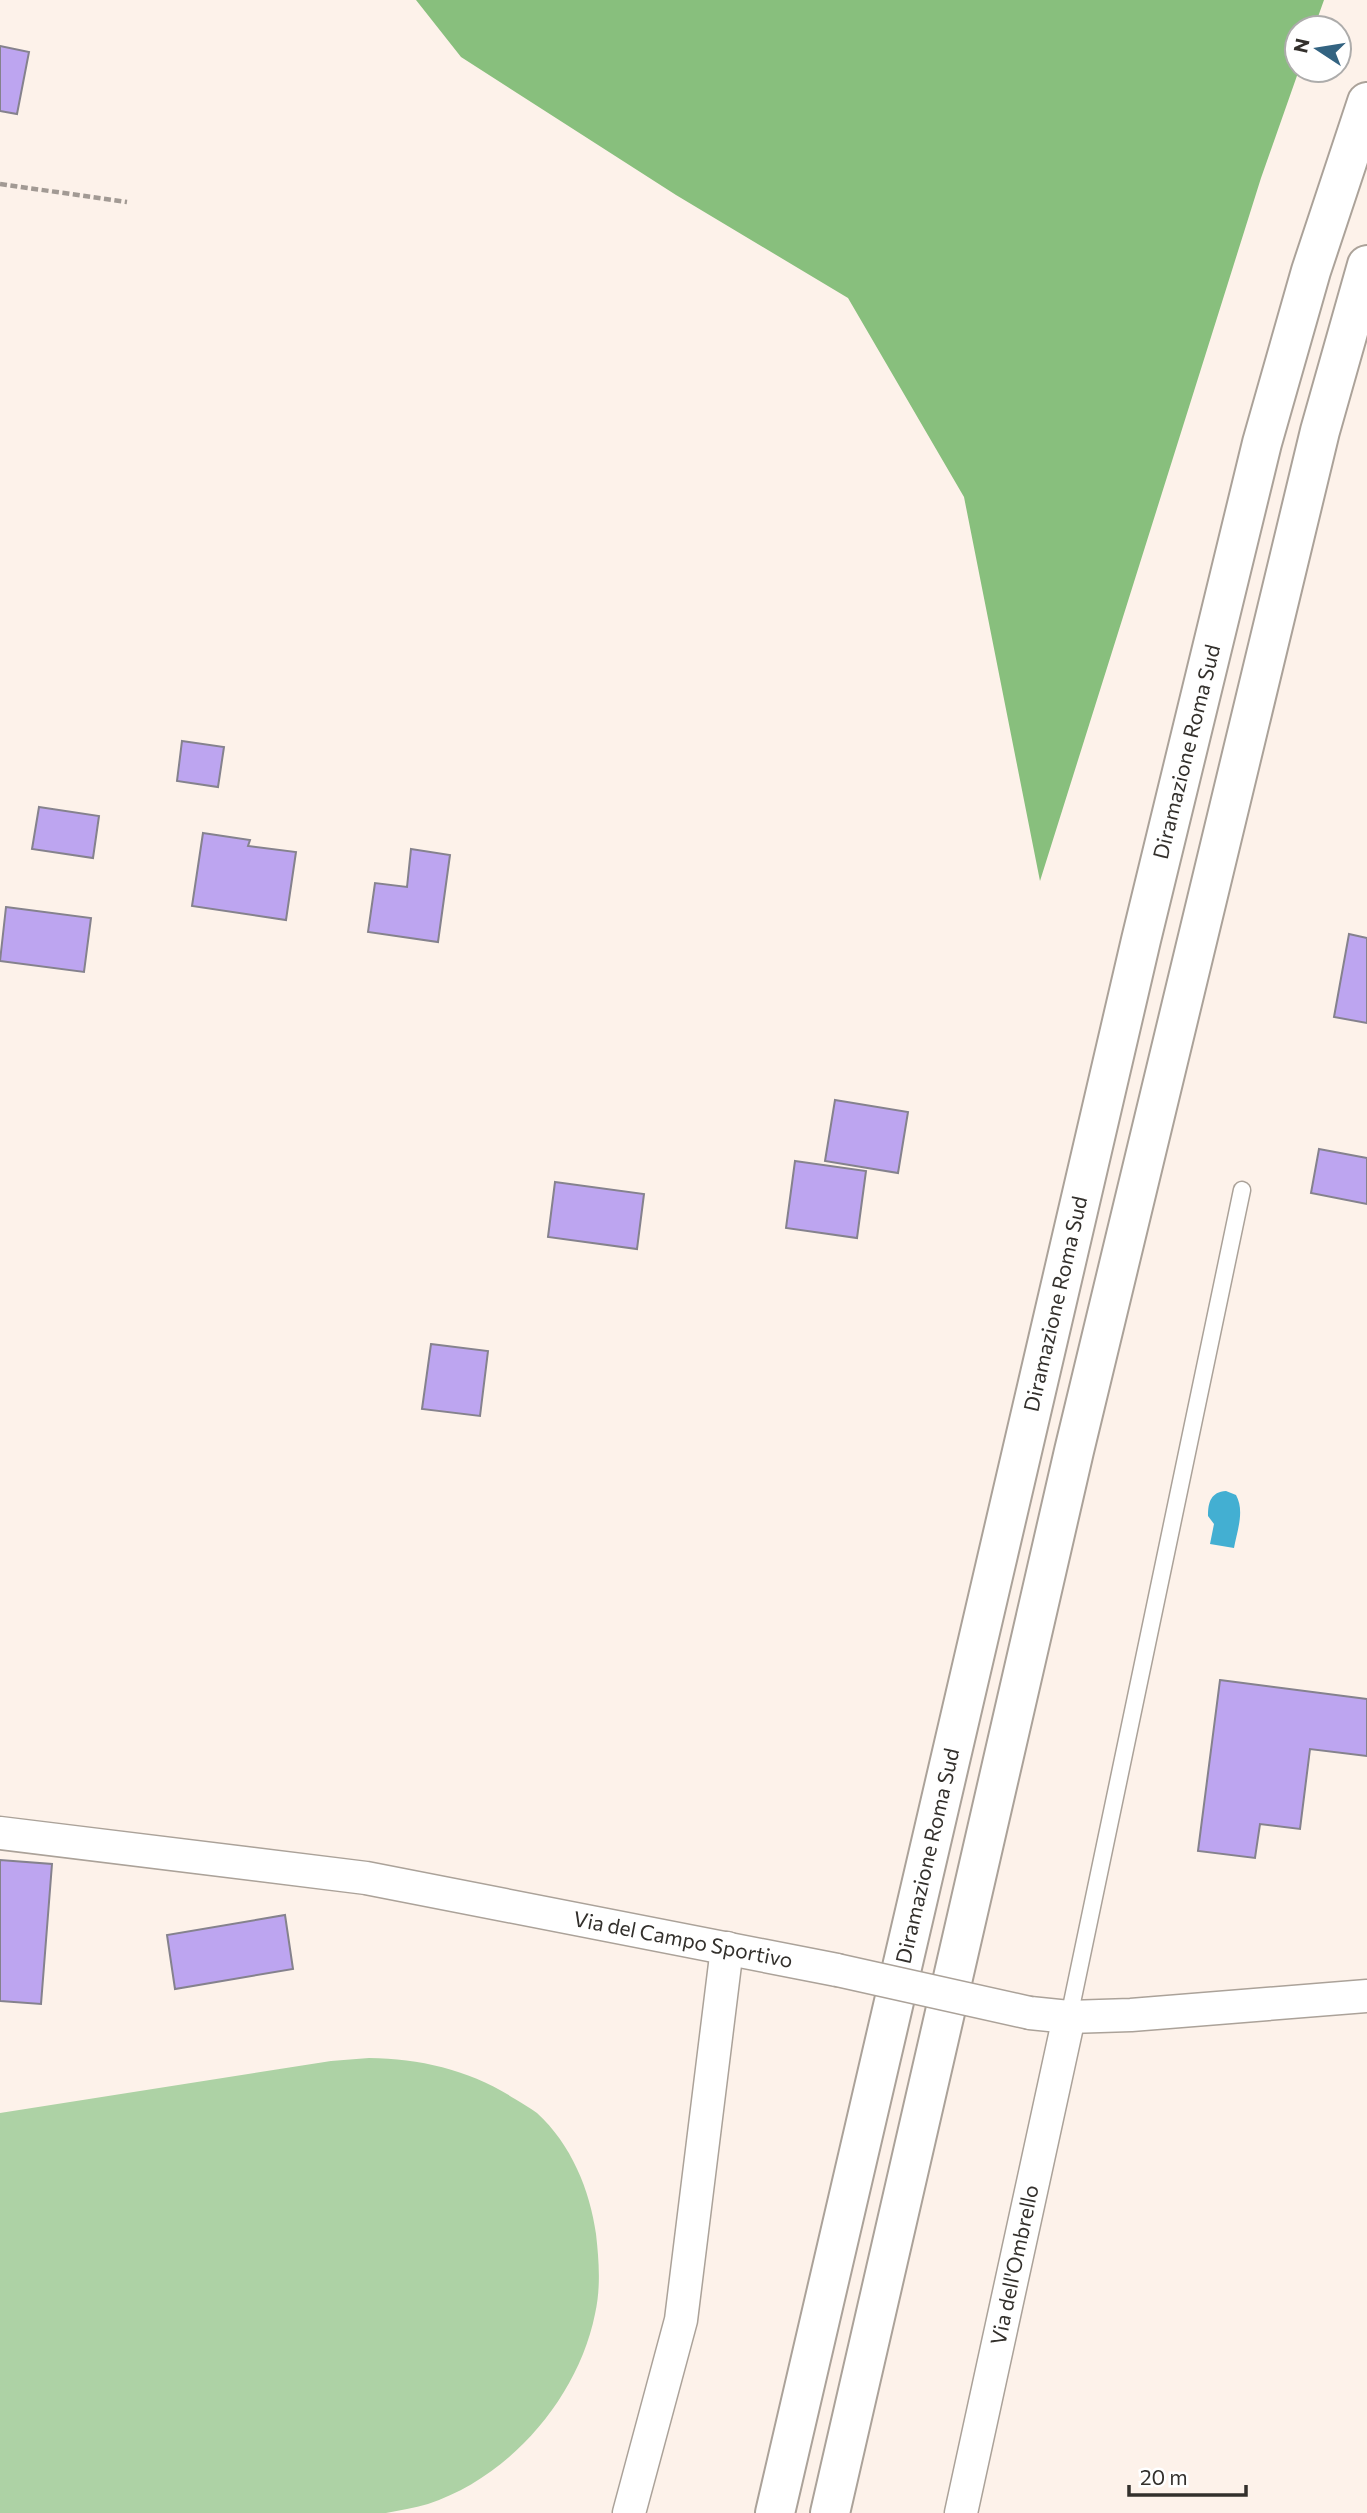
<svg xmlns="http://www.w3.org/2000/svg" width="1367" height="2513" font-family="Commissioner,sans-serif">
	<style>
		.green { fill: #add2a5 }
		.forest { fill: #88bf7d }
		.water { fill: #43afd2 }
		.building { fill: #bda5f0; stroke: #85828d; stroke-width: 2 }
		.lines { fill: none; stroke-linecap: round; stroke-linejoin: round }
		.service-casing { stroke: #aba299; stroke-width: 19 }
		.minor-casing { stroke: #aba299; stroke-width: 35 }
		.motorway-casing { stroke: #aba299; stroke-width: 42 }
		.path { stroke: #a29a94; stroke-width: 4.5; stroke-dasharray: 7 3.5; stroke-linecap: butt }
		.service { stroke: #fff; stroke-width: 16 }
		.minor { stroke: #fff; stroke-width: 32 }
		.motorway { stroke: #fff; stroke-width: 38 }
		.minor-bridge-casing { stroke: #aba299; stroke-width: 35; stroke-linecap: butt }
		.minor-bridge { stroke: #fff; stroke-width: 32 }
		.labels { text-anchor: middle; stroke-width: 5; stroke-linejoin: round; paint-order: stroke }
		.street-label { font-size: 21px; fill: #33302c; stroke: #fff }
	</style>
	<rect width="100%" height="100%" fill="#fdf2ea"/>
	<path class="green" d="M369 2058C422 2059 470 2070 515 2099 522 2103 530 2108 537 2113 571 2144 590 2190 596 2234 599 2260 601 2288 595 2314 578 2398 510 2477 428 2504 414 2508 400 2510 386 2513H0V2113L331 2061Z"/>
	<polygon class="forest" points="416,0 1324,0 1314,28 1297,28 1297,70 1299,70 1261,178 1040,881 964,497 848,298 676,195 461,57"/>
	<path class="water" d="M1226 1491 1236 1495C1245 1511 1237 1531 1234 1548L1210 1544 1214 1524 1208 1516C1208 1502 1211 1492 1226 1491Z"/>
	<g class="building">
		<polygon points="0,46 29,52 17,114 0,111"/>
		<polygon points="182,741 224,747 218,787 177,781"/>
		<polygon points="39,807 99,816 93,858 32,849"/>
		<polygon points="203,833 250,840 248,846 296,852 286,920 192,906"/>
		<polygon points="411,849 450,855 438,942 368,932 375,883 407,887"/>
		<polygon points="6,907 91,918 84,972 0,961"/>
		<polygon points="1349,934 1367,938 1367,1023 1334,1017"/>
		<polygon points="835,1100 908,1112 898,1173 825,1161"/>
		<polygon points="1319,1149 1367,1158 1367,1204 1311,1193"/>
		<polygon points="795,1161 866,1171 857,1238 786,1228"/>
		<polygon points="555,1182 644,1194 637,1249 548,1237"/>
		<polygon points="431,1344 488,1351 480,1416 422,1409"/>
		<polygon points="1220,1680 1367,1699 1367,1756 1310,1749 1300,1829 1260,1824 1255,1858 1198,1851"/>
		<polygon points="0,1860 52,1864 41,2004 0,2001"/>
		<polygon points="285,1915 293,1969 175,1989 167,1935"/>
	</g>
	<g class="lines">
		<defs>
			<polyline id="service" points="1069,2017 1242,1190"/>
			<g id="minor">
				<polyline points="0,1833 366,1878 837,1970"/>
				<polyline points="1030,2013 1069,2017 1131,2015 1367,1996"/>
				<polyline points="629,2513 681,2320 727,1948"/>
				<polyline points="961,2513 1069,2017"/>
			</g>
			<g id="motorway">
				<polyline points="775,2513 1141,940 1262,443 1311,271 1367,102"/>
				<polyline points="830,2513 1074,1451 1320,431 1367,265"/>
			</g>
		</defs>
		<use href="#service" class="service-casing"/>
		<use href="#minor" class="minor-casing"/>
		<use href="#motorway" class="motorway-casing"/>
		<polyline class="path" points="0,184 127,202"/>
		<use href="#service" class="service"/>
		<use href="#minor" class="minor"/>
		<use href="#motorway" class="motorway"/>
		<defs>
			<polyline id="minor-bridge" points="837,1970 1030,2013"/>
		</defs>
		<use href="#minor-bridge" class="minor-bridge-casing"/>
		<use href="#minor-bridge" class="minor-bridge"/>
	</g>
	<g class="labels">
		<g class="street-label">
			<text transform="translate(1187 752) rotate(-76)" y="7">Diramazione Roma Sud</text>
			<text transform="translate(1056 1304) rotate(-77)" y="7">Diramazione Roma Sud</text>
			<text transform="translate(928 1856) rotate(-77)" y="7">Diramazione Roma Sud</text>
			<text transform="translate(683 1940) rotate(11)" y="7">Via del Campo Sportivo</text>
			<text transform="translate(1015 2265) rotate(-78)" y="7">Via dell'Ombrello</text>
		</g>
	</g>
	<g transform="translate(1318 49) rotate(282)"><circle r="33" fill="#ffffff" stroke="#adacab" stroke-width="2"/>
	<path d="M0-5L12 26L0 18L-12 26Z" fill="#336381"/>
	<text y="-10" font-size="19" font-weight="bold" text-anchor="middle" fill="#33302c">N</text>
	</g>
	<path d="M1129 2485v10h117v-10" fill="none" stroke="#33302c" stroke-width="3.5"/>
	<text x="1140" y="2485" font-size="21" fill="#33302c" stroke="#ffffff" stroke-width="5" paint-order="stroke">20 m</text>
</svg>
